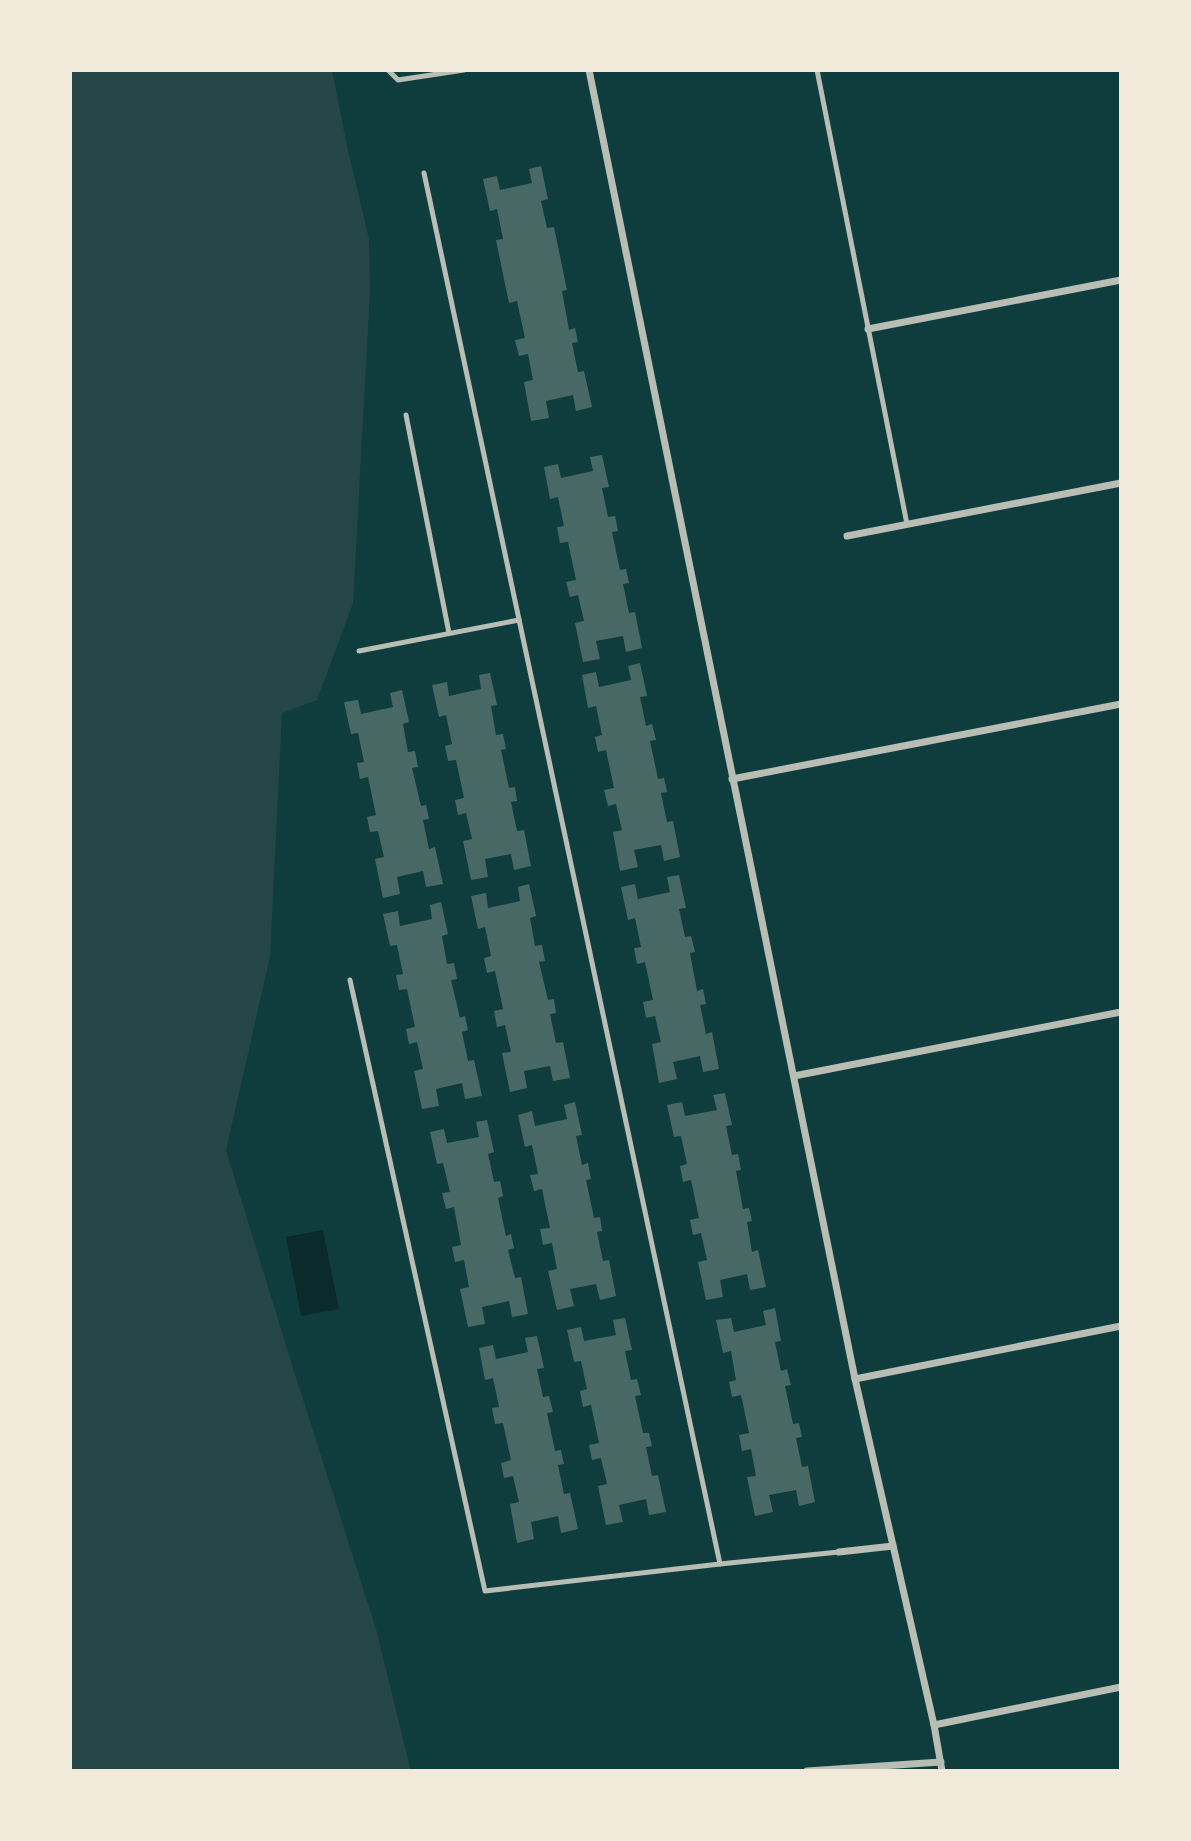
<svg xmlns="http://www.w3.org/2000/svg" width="1191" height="1841" font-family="'Nunito Sans',sans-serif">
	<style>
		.green { fill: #244646 }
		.water { fill: #0a2a2b }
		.building { fill: #486865 }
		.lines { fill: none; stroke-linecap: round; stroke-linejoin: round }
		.service { stroke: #b8beb3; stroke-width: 5 }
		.minor { stroke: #b8beb3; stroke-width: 7 }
	</style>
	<rect width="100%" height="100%" fill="#0f3d3e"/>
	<polygon class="green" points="70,70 332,70 347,146 369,239 370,291 353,603 317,700 282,713 270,957 226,1150 288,1352 376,1629 411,1771 70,1771"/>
	<polygon class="water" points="323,1230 339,1309 301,1316 286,1237"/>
	<g class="building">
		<polygon points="541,166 548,199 541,201 547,228 554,227 567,290 562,291 569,330 575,328 578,342 572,343 578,372 584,371 592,407 576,411 573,395 546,401 549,418 531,421 524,382 533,380 528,354 519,356 515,340 525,338 517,301 509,303 496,240 503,239 497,209 490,211 483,179 497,176 500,190 532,183 529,169"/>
		<polygon points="602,455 609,487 602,488 608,517 615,516 618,531 612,532 620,570 626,569 629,583 623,584 629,613 635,612 642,648 626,652 623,636 596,641 600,659 583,662 575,623 584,621 578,595 570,597 566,582 576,580 568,542 560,543 557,527 564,526 558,497 550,499 544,467 558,464 561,478 593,471 590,457"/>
		<polygon points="640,663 647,696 640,697 646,726 652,724 656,740 650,741 658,779 664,778 667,792 661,793 667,822 673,821 680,857 664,861 661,845 634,850 638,867 620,871 613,832 622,830 616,804 608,806 604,790 614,788 606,750 598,752 595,737 602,735 596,706 588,708 582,675 596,672 599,687 631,680 628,666"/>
		<polygon points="490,673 497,705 491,706 496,735 503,734 506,749 501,750 509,788 515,787 517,801 511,802 517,831 524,830 531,866 514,870 511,854 485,859 488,877 471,880 463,841 472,839 466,813 458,815 455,800 464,798 456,760 448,761 445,746 452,744 446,715 439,717 432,685 447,682 449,696 481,689 479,675"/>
		<polygon points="402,690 409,722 403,724 408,752 415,751 418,767 412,768 421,806 426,805 429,819 423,820 429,849 435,847 443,884 426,887 423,871 397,877 400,894 383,898 375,859 384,857 378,831 370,832 367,817 376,815 368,777 360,779 357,763 364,762 358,733 351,734 344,702 358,700 361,714 393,707 390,693"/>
		<polygon points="679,875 686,908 679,909 685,937 691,936 695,952 690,953 697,991 703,989 706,1004 700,1005 706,1034 712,1032 719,1069 703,1072 700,1056 673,1062 677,1079 659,1083 652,1044 661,1042 655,1016 646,1018 643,1002 653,1000 645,962 637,964 634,948 641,947 635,918 628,920 621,887 635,884 638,899 670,892 667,877"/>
		<polygon points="529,884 536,916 530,918 535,946 542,945 545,961 539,962 548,1000 554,999 556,1013 550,1014 556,1043 563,1042 570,1078 553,1081 550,1066 524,1071 527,1088 510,1092 502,1053 511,1052 505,1025 497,1027 494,1011 503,1009 495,971 487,973 484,958 491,956 485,927 478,929 471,896 486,893 488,908 520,901 518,887"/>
		<polygon points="441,902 448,934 442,936 447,964 454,963 457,979 451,980 460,1018 465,1016 468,1030 462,1032 468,1061 474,1060 482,1096 465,1099 462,1083 436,1089 439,1106 422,1109 414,1071 423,1069 417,1042 409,1044 406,1029 415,1027 407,989 399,990 396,975 403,974 397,945 390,946 383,914 398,911 400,926 432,919 430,905"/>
		<polygon points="725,1093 732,1125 726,1126 732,1155 738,1154 741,1170 736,1171 743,1209 749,1208 752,1221 747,1222 752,1252 758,1250 766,1287 750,1290 747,1274 720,1280 723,1297 706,1300 698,1262 707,1260 701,1233 693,1235 690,1220 699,1218 691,1180 683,1182 680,1166 687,1164 681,1136 674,1137 667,1105 682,1102 685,1116 717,1110 713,1095"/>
		<polygon points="575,1102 582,1135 576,1136 582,1165 588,1163 591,1179 586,1180 594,1218 600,1217 602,1231 597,1232 603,1261 609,1260 616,1296 600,1300 596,1284 570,1289 574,1306 557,1310 548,1271 557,1269 552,1243 543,1245 540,1229 550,1228 542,1189 534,1191 530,1175 538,1174 532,1145 525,1147 518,1115 532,1111 535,1126 567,1119 564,1105"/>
		<polygon points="487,1120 494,1152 488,1154 494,1182 500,1181 503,1196 498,1198 506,1236 511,1234 514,1248 508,1250 515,1278 521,1277 528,1314 512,1317 509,1301 482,1307 485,1324 468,1327 460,1289 469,1287 464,1260 455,1262 452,1247 461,1245 454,1207 446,1209 442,1193 450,1192 443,1163 437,1164 430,1132 444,1129 447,1143 479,1137 476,1122"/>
		<polygon points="775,1308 781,1341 775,1342 781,1371 787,1369 791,1385 785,1386 793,1424 799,1423 802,1437 796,1438 802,1467 808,1466 815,1502 799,1506 796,1490 769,1495 773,1512 755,1516 747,1477 756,1476 751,1449 742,1451 739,1435 749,1433 741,1395 732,1397 729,1382 736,1380 731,1351 723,1353 716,1320 731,1318 734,1332 766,1325 763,1311"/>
		<polygon points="625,1318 632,1350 625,1351 631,1380 637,1379 641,1395 635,1396 643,1433 649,1433 652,1446 646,1447 652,1476 658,1475 666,1512 649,1515 646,1499 619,1505 623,1522 606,1525 598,1486 607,1484 601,1458 592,1460 589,1445 599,1443 591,1405 583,1407 580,1391 587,1389 581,1361 574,1362 567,1330 581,1327 584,1341 616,1335 613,1320"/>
		<polygon points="537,1336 544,1368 537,1369 543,1397 549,1396 553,1412 547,1413 555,1451 561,1450 564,1464 558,1465 564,1494 570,1493 578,1529 561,1533 558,1516 531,1522 534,1539 517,1543 510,1504 519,1502 513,1476 504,1478 501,1463 511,1460 503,1423 495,1424 492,1408 499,1407 493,1378 485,1380 479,1348 493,1345 496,1359 528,1352 525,1338"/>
	</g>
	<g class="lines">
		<g class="service">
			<polyline points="388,70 398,80 464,70"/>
			<polyline points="817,70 907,524"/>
			<polyline points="406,415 449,633"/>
			<polyline points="359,651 519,620"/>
			<polyline points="350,980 485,1591 720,1564 424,173"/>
			<polyline points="720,1564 839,1552"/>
		</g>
		<g class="minor">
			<polyline points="589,70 855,1379 934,1725 942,1771"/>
			<polyline points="868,329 1121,280"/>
			<polyline points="847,536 1121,483"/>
			<polyline points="732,779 1121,704"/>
			<polyline points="794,1076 1121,1012"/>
			<polyline points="855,1379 1121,1326"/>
			<polyline points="839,1552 893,1546"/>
			<polyline points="934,1725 1121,1687"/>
			<polyline points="807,1771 941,1762"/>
		</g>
	</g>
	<rect width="1191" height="1841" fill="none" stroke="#f1e9da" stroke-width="144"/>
</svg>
